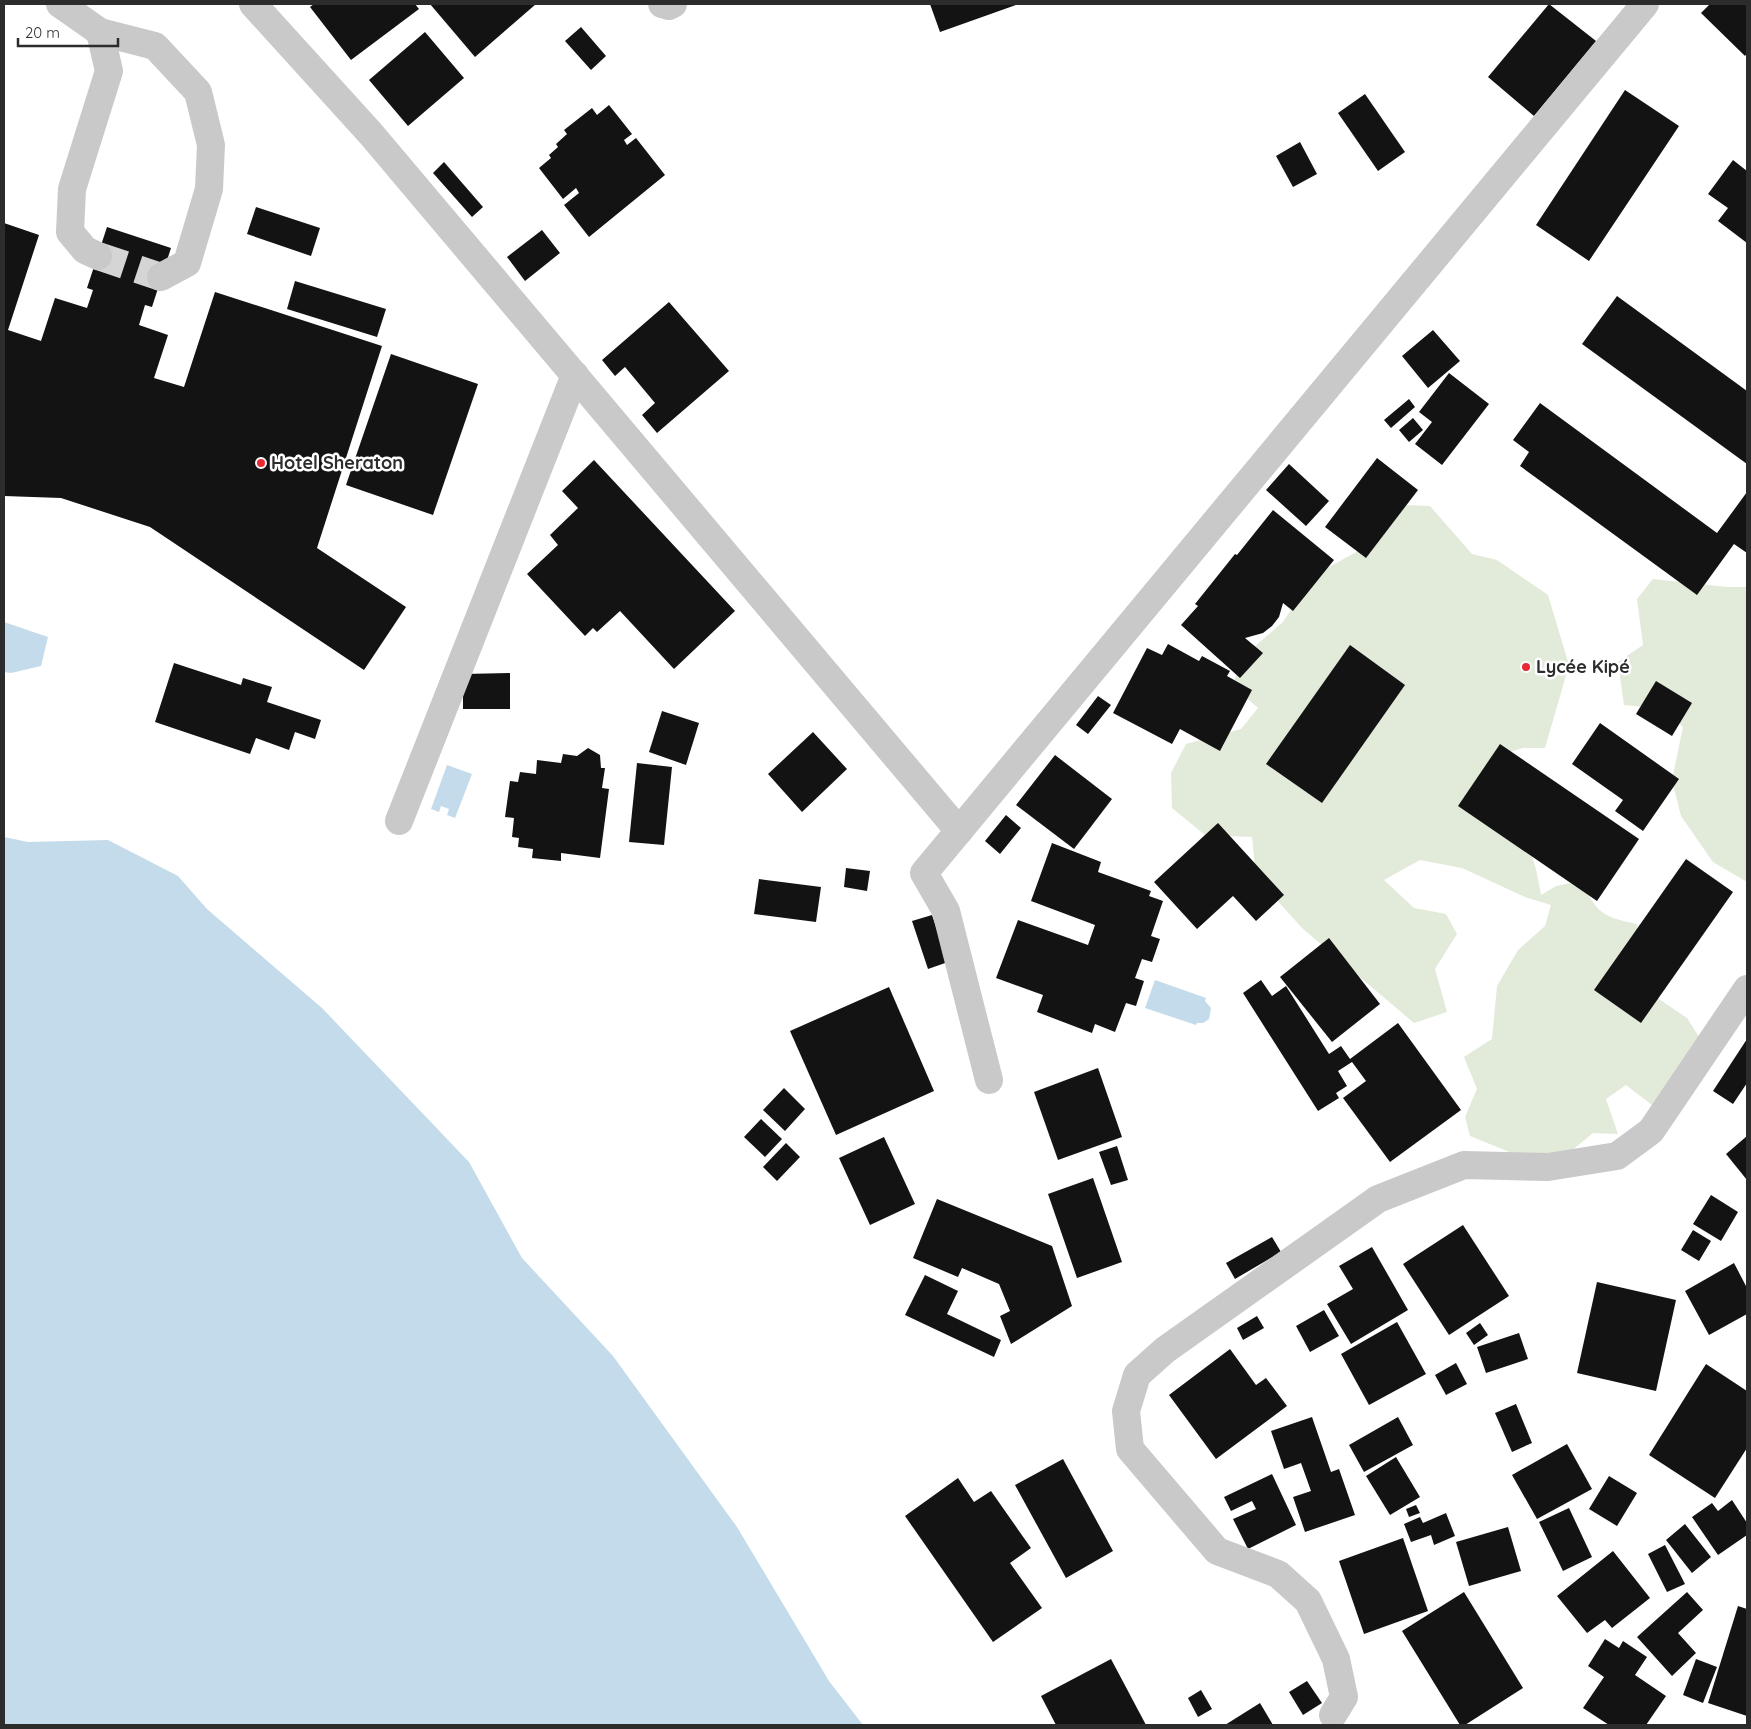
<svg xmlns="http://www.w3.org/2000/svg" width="1751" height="1729" font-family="Quicksand,sans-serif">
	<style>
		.green { fill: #e2ead9 }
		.water { fill: #c4dbeb }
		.building { fill: #131313 }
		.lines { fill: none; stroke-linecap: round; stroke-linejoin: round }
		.minor-tunnel { stroke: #d5d5d5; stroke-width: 28; stroke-dasharray: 28 14; stroke-linecap: butt }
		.minor { stroke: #c9c9c9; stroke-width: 28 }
		.poi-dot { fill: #e82934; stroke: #fff; stroke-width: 2 }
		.labels { text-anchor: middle; stroke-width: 5; stroke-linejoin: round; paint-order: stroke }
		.poi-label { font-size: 18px; font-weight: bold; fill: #2c2c2c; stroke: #fff; text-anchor: start }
	</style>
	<rect width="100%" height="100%" fill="#fff"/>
	<g class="green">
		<path d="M1405 505 1430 506 1472 554 1497 560 1548 595 1569 665 1545 748H1523L1500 755 1536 869 1541 895 1556 886 1580 881C1599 913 1599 916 1637 924L1640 949 1656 997 1687 1018 1701 1040 1668 1102 1652 1105 1626 1085 1606 1099 1618 1134 1593 1133 1565 1156 1534 1162 1470 1136 1465 1117 1477 1089 1464 1057 1492 1039 1497 986 1518 950 1545 926 1551 905 1525 897 1462 868 1420 860 1384 880 1414 908 1446 914 1457 934 1435 969 1447 1012 1414 1023 1302 928 1256 877 1252 837 1205 835 1172 808 1171 773 1186 744 1241 729 1258 708 1232 685 1245 655 1283 622 1313 576 1367 546Z"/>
		<polygon points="1653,579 1727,587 1747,587 1747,882 1713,862 1681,816 1672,780 1683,727 1663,709 1624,705 1618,662 1643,645 1637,599"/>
	</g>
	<g class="water">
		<polygon points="4,622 48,637 41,666 11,673 4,672"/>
		<polygon points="447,765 472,774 455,818 447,815 449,809 441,806 439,812 431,809"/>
		<polygon points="4,837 28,842 108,840 178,876 207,909 322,1008 469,1162 522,1258 613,1356 737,1527 829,1681 863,1725 4,1725"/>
		<polygon points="1155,980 1206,998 1205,1001 1211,1008 1209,1019 1203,1023 1197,1023 1196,1025 1145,1008"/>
	</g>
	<g class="building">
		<polygon points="314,4 415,4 419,9 351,60 310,7"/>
		<polygon points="430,4 536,4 475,57"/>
		<polygon points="930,4 1019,4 940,32"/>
		<polygon points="1549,4 1596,41 1534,116 1488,77"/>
		<polygon points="1710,4 1747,4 1747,53 1745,56 1701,13"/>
		<polygon points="581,27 606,56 591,70 565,41"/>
		<polygon points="425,32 464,78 408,126 369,80"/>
		<polygon points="1625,90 1679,126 1589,261 1536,225"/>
		<polygon points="1365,94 1405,152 1378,171 1338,113"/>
		<polygon points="609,105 632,134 624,140 627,145 636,138 665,175 589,237 564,205 579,193 576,188 563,199 539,168 551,158 549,155 558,147 556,144 567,134 564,130 592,108 597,115"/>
		<polygon points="1300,142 1317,174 1293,187 1276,156"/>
		<polygon points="1733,160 1747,171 1747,243 1718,221 1728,208 1708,194"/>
		<polygon points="444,162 483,207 472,217 433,173"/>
		<polygon points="256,207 320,228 311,256 247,234"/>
		<polygon points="4,223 39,235 8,330 41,341 55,298 87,308 93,290 87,288 107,227 171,248 152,307 145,305 139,325 168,335 154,378 184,387 215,292 382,346 317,548 406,607 364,670 150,527 61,498 4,496"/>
		<polygon points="542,230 560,253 525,281 507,257"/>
		<polygon points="295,281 386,309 377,337 287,309"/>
		<polygon points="1617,296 1747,391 1747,464 1582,344"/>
		<polygon points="669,302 729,371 657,433 642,415 655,403 625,367 615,376 602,360"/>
		<polygon points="1433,330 1460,361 1428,388 1402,356"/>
		<polygon points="391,354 478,384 433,515 346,485"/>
		<polygon points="1449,373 1489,404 1442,465 1415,444 1432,422 1419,412"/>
		<polygon points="1409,399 1415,407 1391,428 1384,420"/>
		<polygon points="1540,403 1717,533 1747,492 1747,553 1734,544 1697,595 1520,466 1529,452 1513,440"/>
		<polygon points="1413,418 1423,430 1409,442 1399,430"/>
		<polygon points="1377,458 1418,490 1366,558 1325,527"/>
		<polygon points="594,460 735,611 674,669 620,611 597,632 593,628 585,636 527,574 558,545 550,535 578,508 562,491"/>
		<polygon points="1289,464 1329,501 1306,526 1266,490"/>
		<polygon points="1273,510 1334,560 1293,611 1283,603 1279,617 1272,626 1263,633 1245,638 1263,653 1240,678 1181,625 1198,606 1195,604 1235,554 1237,555"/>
		<polygon points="1168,644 1199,661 1202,656 1230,671 1227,676 1252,690 1220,751 1180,729 1172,744 1113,713 1147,648 1162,655"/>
		<polygon points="1350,645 1405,685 1322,803 1266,764"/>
		<polygon points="174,663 241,685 243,678 272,687 267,702 321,720 315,739 295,732 289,750 256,738 250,754 155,722"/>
		<polygon points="510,673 510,709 463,709 463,674"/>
		<polygon points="1656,681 1692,703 1672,736 1636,714"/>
		<polygon points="1098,696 1111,705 1088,734 1076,725"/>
		<polygon points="662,711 699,723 686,765 649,752"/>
		<polygon points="1600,723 1679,779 1643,831 1615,811 1623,800 1572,764"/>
		<polygon points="813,732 847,769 802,812 768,774"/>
		<polygon points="1500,744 1639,839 1597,901 1458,806"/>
		<polygon points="588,748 600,755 601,768 605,768 602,788 609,789 600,858 561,853 561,861 532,858 533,849 518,847 519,838 512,837 514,818 505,817 510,781 518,782 520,772 536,774 537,760 561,763 563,754 577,756"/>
		<polygon points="1055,755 1112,799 1074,849 1016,805"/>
		<polygon points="637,763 672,767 664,845 629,842"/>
		<polygon points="1006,815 1021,828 1000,854 985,841"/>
		<polygon points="1218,823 1284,895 1256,921 1233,896 1197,929 1154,882"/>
		<polygon points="1052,843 1101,862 1098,872 1151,891 1149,896 1163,901 1151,936 1160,939 1152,962 1142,959 1135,978 1144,981 1136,1006 1126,1003 1115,1032 1095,1024 1092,1033 1037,1012 1043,995 996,978 1018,920 1088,945 1095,925 1031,901"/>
		<polygon points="1686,859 1733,892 1641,1023 1594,990"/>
		<polygon points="846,868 870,871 867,891 844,887"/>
		<polygon points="759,879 821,887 816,922 754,914"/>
		<polygon points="932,915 948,962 928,969 912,921"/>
		<polygon points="1329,938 1380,1004 1332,1042 1280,977"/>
		<polygon points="1261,980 1272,996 1286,986 1329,1054 1341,1046 1350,1059 1398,1023 1461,1110 1390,1162 1343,1098 1366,1081 1352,1062 1338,1071 1347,1086 1336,1093 1339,1098 1318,1111 1243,993"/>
		<polygon points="889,987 934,1091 836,1135 790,1031"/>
		<polygon points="1747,1039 1747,1083 1733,1104 1713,1091"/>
		<polygon points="1098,1068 1122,1137 1058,1160 1034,1092"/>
		<polygon points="784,1088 805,1109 785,1131 763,1110"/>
		<polygon points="761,1119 782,1139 765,1157 744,1137"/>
		<polygon points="1747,1136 1747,1180 1726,1154"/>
		<polygon points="884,1137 915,1204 870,1225 839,1158"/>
		<polygon points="786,1143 800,1157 777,1181 763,1167"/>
		<polygon points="1117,1146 1128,1180 1111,1185 1099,1152"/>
		<polygon points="1093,1178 1122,1262 1077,1278 1048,1194"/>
		<polygon points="1711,1195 1738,1212 1721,1241 1693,1224"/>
		<polygon points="937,1199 1052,1246 1072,1306 1011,1344 1000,1316 1010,1311 999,1284 962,1268 958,1277 913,1258"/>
		<polygon points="1463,1225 1509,1296 1449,1335 1403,1264"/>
		<polygon points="1693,1230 1711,1241 1699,1261 1681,1250"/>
		<polygon points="1272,1237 1281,1252 1235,1279 1226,1263"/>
		<polygon points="1372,1247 1408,1310 1351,1344 1327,1304 1353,1289 1339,1266"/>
		<polygon points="1734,1263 1747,1288 1747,1314 1709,1335 1685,1291"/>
		<polygon points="925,1275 958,1291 947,1314 1001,1340 994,1357 905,1315"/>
		<polygon points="1597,1282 1676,1300 1656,1391 1577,1373"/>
		<polygon points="1324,1310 1339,1336 1310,1352 1296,1326"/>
		<polygon points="1257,1316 1264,1328 1243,1340 1237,1328"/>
		<polygon points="1397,1322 1426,1374 1369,1405 1341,1354"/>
		<polygon points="1480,1323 1488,1335 1474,1345 1466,1333"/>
		<polygon points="1519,1333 1528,1359 1486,1373 1477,1347"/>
		<polygon points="1230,1349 1256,1385 1266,1378 1287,1406 1216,1459 1169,1395"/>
		<polygon points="1456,1363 1467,1384 1446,1395 1435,1375"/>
		<polygon points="1706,1364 1747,1391 1747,1448 1715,1498 1649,1455"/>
		<polygon points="1516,1404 1532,1443 1512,1452 1495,1413"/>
		<polygon points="1312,1417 1331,1472 1339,1469 1355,1515 1305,1532 1293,1497 1311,1491 1301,1463 1284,1469 1271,1431"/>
		<polygon points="1398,1417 1413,1445 1364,1472 1349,1445"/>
		<polygon points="1567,1444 1592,1489 1537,1519 1512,1475"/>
		<polygon points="1396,1457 1420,1497 1390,1515 1366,1476"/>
		<polygon points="1063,1459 1113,1551 1066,1578 1015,1485"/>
		<polygon points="1272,1474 1296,1525 1248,1549 1233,1519 1256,1509 1252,1501 1231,1511 1224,1497"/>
		<polygon points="1609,1476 1637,1493 1617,1526 1589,1509"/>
		<polygon points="958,1478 974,1502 991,1491 1031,1548 1010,1563 1042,1608 993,1642 905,1516"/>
		<polygon points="1732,1500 1747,1523 1747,1535 1718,1555 1692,1517 1712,1503 1718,1511"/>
		<polygon points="1416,1505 1420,1513 1409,1517 1406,1509"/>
		<polygon points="1569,1508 1592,1557 1563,1571 1539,1522"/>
		<polygon points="1446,1513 1455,1536 1434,1545 1431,1535 1411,1542 1404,1524 1420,1517 1423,1523"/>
		<polygon points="1685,1524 1711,1557 1692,1573 1666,1540"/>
		<polygon points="1508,1527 1521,1571 1469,1586 1456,1542"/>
		<polygon points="1403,1538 1428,1611 1364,1634 1339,1561"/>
		<polygon points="1665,1545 1685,1584 1667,1592 1648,1554"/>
		<polygon points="1613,1551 1650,1598 1612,1628 1605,1620 1587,1633 1557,1596"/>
		<polygon points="1464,1592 1523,1688 1465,1725 1460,1725 1402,1631"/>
		<polygon points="1687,1592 1703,1610 1678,1633 1696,1653 1672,1676 1637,1637"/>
		<polygon points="1738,1606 1747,1609 1747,1716 1708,1703"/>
		<polygon points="1605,1639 1619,1648 1623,1641 1647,1657 1635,1675 1666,1696 1646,1725 1609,1725 1583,1708 1604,1677 1588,1666"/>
		<polygon points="1111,1659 1146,1725 1056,1725 1041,1696"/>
		<polygon points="1696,1659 1717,1667 1703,1703 1683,1695"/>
		<polygon points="1307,1681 1322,1703 1303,1715 1289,1692"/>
		<polygon points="1201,1690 1212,1709 1198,1717 1188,1698"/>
		<polygon points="1260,1703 1273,1725 1225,1725"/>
	</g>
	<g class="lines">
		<polyline class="minor-tunnel" points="98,256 161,277"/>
		<g class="minor">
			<polyline points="60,4 100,32"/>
			<polyline points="253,4 371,134 959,831"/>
			<polyline points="662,4 669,6 673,4"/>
			<polyline points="98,256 85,250 70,232 72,189 109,71 100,32 155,46 198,92 211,145 209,189 187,263 161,277"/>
			<polyline points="399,821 575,375"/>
			<polyline points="989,1080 946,911 924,873 1645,4"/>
			<polyline points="1333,1715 1344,1697 1336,1659 1308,1601 1278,1574 1217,1551 1130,1449 1126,1411 1137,1375 1165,1350 1378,1199 1464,1165 1548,1167 1617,1156 1651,1131 1747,989"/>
		</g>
	</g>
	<g class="poi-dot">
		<circle cx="261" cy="463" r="5"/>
		<circle cx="1526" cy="667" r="5"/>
	</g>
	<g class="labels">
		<g class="poi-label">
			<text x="271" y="469">Hotel Sheraton</text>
			<text x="1536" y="673">Lycée Kipé</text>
		</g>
	</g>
	<rect width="1751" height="1729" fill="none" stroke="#2c2c2c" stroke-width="10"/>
	<path d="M18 38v8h100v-8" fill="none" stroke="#2c2c2c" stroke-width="2.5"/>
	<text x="25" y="38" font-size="15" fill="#2c2c2c" stroke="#ffffff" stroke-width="4" paint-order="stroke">20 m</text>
</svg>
